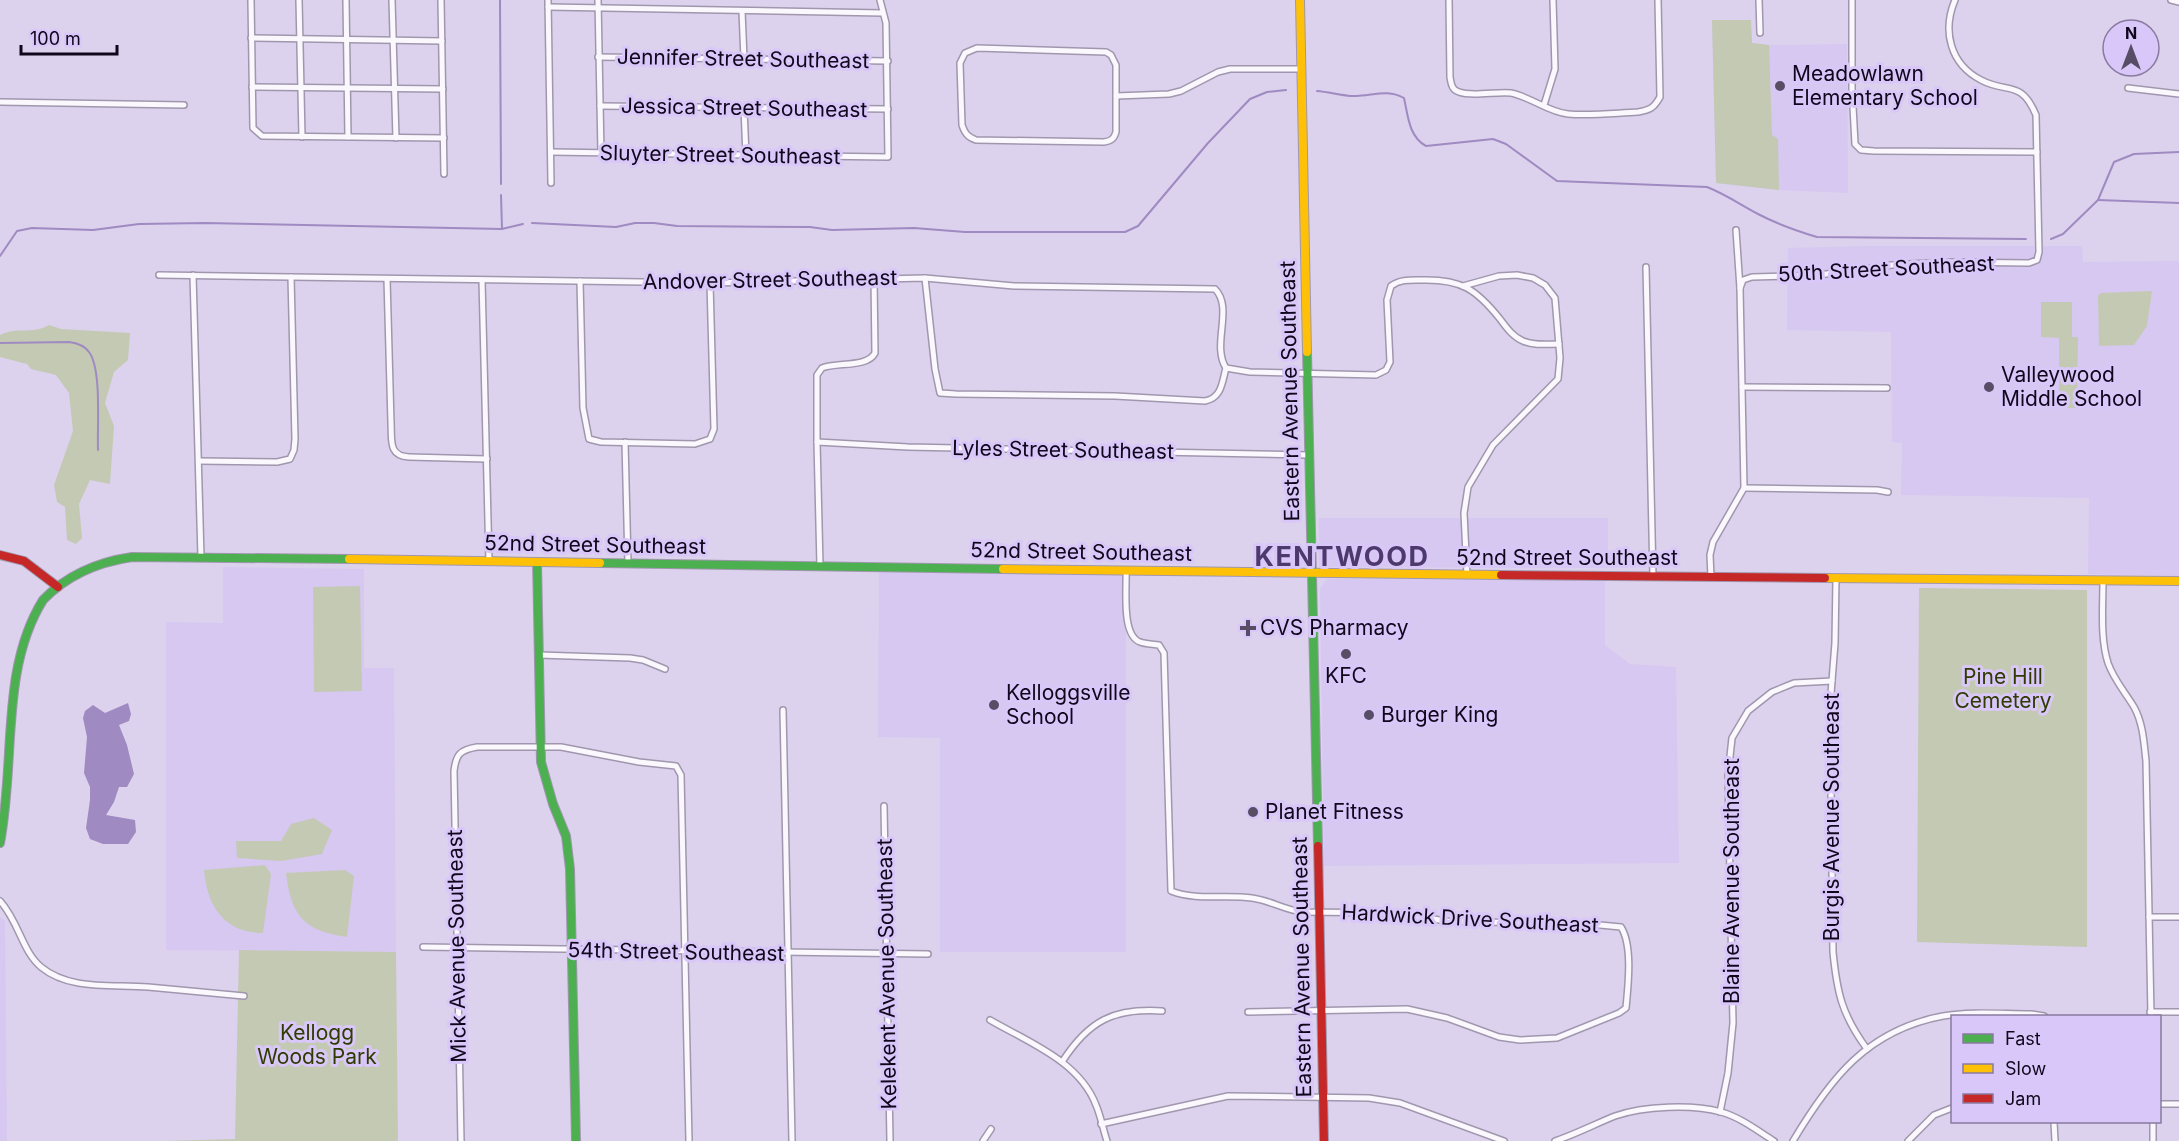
<svg xmlns="http://www.w3.org/2000/svg" width="2179" height="1141" font-family="Inter,sans-serif">
	<style>
		.built { fill: #d6c8f1 }
		.green { fill: #c4c9b4 }
		.water { fill: #9f8ac1 }
		.lines { fill: none; stroke-linecap: round; stroke-linejoin: round }
		.stream { stroke: #9f8ac1; stroke-width: 2 }
		.street-casing { stroke: #a097ae; stroke-width: 8 }
		.fast-casing { stroke: #a097ae; stroke-width: 10 }
		.slow-casing { stroke: #a097ae; stroke-width: 10 }
		.jam-casing { stroke: #a097ae; stroke-width: 10 }
		.street { stroke: #faf8fc; stroke-width: 5 }
		.fast { stroke: #4caf50; stroke-width: 8 }
		.slow { stroke: #ffc107; stroke-width: 8 }
		.jam { stroke: #c62828; stroke-width: 8 }
		.poi-dot { fill: #574e65; stroke: #d8c7f8; stroke-width: 2 }
		.labels { text-anchor: middle; stroke-width: 6; stroke-linejoin: round; paint-order: stroke }
		.street-label { font-size: 21px; fill: #10071c; stroke: #d8c7f8 }
		.poi-label { font-size: 21px; fill: #10071c; stroke: #d8c7f8; text-anchor: start }
		.park-label { font-size: 21px; fill: #303b00; stroke: #d8c7f8 }
		.district-label { font-size: 27px; font-weight: bold; letter-spacing: 1.5px; fill: #4e396d; stroke: #d8c7f8 }
	</style>
	<rect width="100%" height="100%" fill="#dcd2ed"/>
	<g class="built">
		<polygon points="1751,20 1752,43 1769,45 1847,44 1848,193 1779,190 1716,183 1712,21"/>
		<polygon points="1865,246 2082,246 2083,262 2179,261 2179,576 2088,574 2089,498 1901,495 1902,443 1892,442 1891,332 1787,330 1788,248"/>
		<polygon points="1319,518 1608,518 1608,568 1319,567"/>
		<polygon points="223,567 364,569 364,668 394,668 396,952 166,950 166,622 223,623"/>
		<polygon points="879,569 1126,569 1126,952 940,952 940,738 878,737"/>
		<polygon points="1327,579 1605,580 1605,645 1630,664 1676,667 1679,863 1324,866 1320,588"/>
		<polygon points="0,917 5,921 7,1141 0,1141"/>
	</g>
	<g class="green">
		<polygon points="1751,20 1752,43 1769,45 1772,135 1778,139 1779,190 1716,183 1712,20"/>
		<polygon points="2152,291 2147,326 2134,345 2099,346 2098,296 2101,293"/>
		<polygon points="2041,302 2072,302 2072,337 2078,337 2077,408 2059,408 2059,338 2041,337"/>
		<path d="M49 325 61 329 130 333 128 360 114 372 105 403 114 426 110 484 90 480 79 504 82 538 76 544 67 540 65 507 57 502 54 485 73 431 69 393 56 375 31 369 27 364 0 357V335C18 326 32 335 49 325Z"/>
		<polygon points="360,586 362,691 314,692 313,587"/>
		<polygon points="1919,588 2087,590 2087,947 1917,942"/>
		<polygon points="314,818 332,830 322,854 281,861 237,858 236,841 281,841 291,824"/>
		<path d="M265 865 271 874 263 933C224 933 207 906 204 870Z"/>
		<path d="M345 870 354 876 347 937C304 931 291 916 286 873Z"/>
		<polygon points="239,950 396,952 398,1141 162,1141 235,1139"/>
	</g>
	<polygon class="water" points="128,703 131,714 129,721 119,725 127,745 134,774 127,787 119,787 114,802 106,815 135,820 136,832 128,844 103,844 90,839 86,828 90,800 90,787 84,773 87,737 83,718 85,711 93,705 105,713"/>
	<g class="lines">
		<g class="stream">
			<polyline points="500,0 501,184"/>
			<path d="M1317 91C1328 92 1340 95 1351 96 1371 97 1386 88 1404 98 1408 116 1409 137 1426 146L1493 139 1506 144 1557 181 1707 187C1725 194 1741 205 1758 214 1777 224 1797 231 1817 237L2026 239"/>
			<polyline points="501,195 502,228"/>
			<polyline points="2098,200 2179,203"/>
			<polyline points="532,223 616,227 635,223 654,223 677,226 810,227 832,230 914,228 965,232 1125,232 1138,226 1208,143 1250,99 1267,92 1286,90"/>
			<polyline points="2051,239 2063,234 2098,200 2114,162 2134,154 2179,152"/>
			<polyline points="0,256 17,231 32,228 93,230 139,224 205,223 502,229 523,224"/>
			<path d="M0 343 69 342C77 343 84 345 89 352 102 369 97 427 98 450"/>
		</g>
		<defs>
			<g id="street">
				<polyline points="251,0 253,128 262,136 444,138"/>
				<polyline points="299,0 302,137"/>
				<polyline points="346,0 348,137"/>
				<polyline points="392,0 396,138"/>
				<polyline points="441,0 444,174"/>
				<polyline points="548,0 551,183"/>
				<polyline points="598,0 601,153"/>
				<path d="M1449 0 1450 77C1451 82 1451 87 1455 90 1466 98 1497 91 1511 93 1531 97 1548 112 1568 114 1591 116 1615 113 1638 112 1650 110 1654 108 1660 97L1658 0"/>
				<polyline points="1759,0 1760,33"/>
				<polyline points="1852,0 1852,88 1855,144 1861,150 1874,151 2037,152"/>
				<polyline points="2171,0 2179,2"/>
				<polyline points="548,7 883,13"/>
				<polyline points="742,11 744,59"/>
				<polyline points="251,38 442,41"/>
				<path d="M977 48 1106 52 1111 55 1116 65V132C1114 139 1111 141 1104 142L976 140C968 137 965 134 962 125L960 63 965 53Z"/>
				<polyline points="598,57 888,61"/>
				<polyline points="252,87 443,89"/>
				<polyline points="2128,88 2179,94"/>
				<polyline points="1116,96 1169,94 1181,91 1218,72 1230,69 1301,69"/>
				<polyline points="0,102 184,105"/>
				<polyline points="1544,105 1555,69 1553,0"/>
				<polyline points="600,106 888,109"/>
				<polyline points="744,108 746,156"/>
				<polyline points="551,152 888,157 886,23 880,0"/>
				<polyline points="1646,267 1653,577"/>
				<path d="M159 275 710 283 925 278 1014 286 1215 289C1234 308 1211 345 1226 368L1250 372 1376 375 1386 370 1390 362 1387 300 1391 286C1400 279 1411 280 1422 280 1461 279 1476 289 1500 319 1506 327 1513 337 1523 341 1534 346 1548 344 1559 344"/>
				<polyline points="193,275 201,557"/>
				<path d="M925 278 935 369 940 393 956 394 1115 396 1205 401C1222 398 1222 382 1226 368"/>
				<path d="M387 279 391 423C392 440 388 456 409 457L487 459"/>
				<polyline points="482,280 489,561"/>
				<polyline points="580,281 583,408 589,439 601,442 695,444 710,439 714,429 710,283"/>
				<polyline points="1463,286 1499,276 1517,275 1533,278 1545,285 1555,298 1560,358 1558,379 1493,445 1468,487 1464,513 1467,575"/>
				<path d="M1740 288 1743 280 1752 277 1819 275 1892 265 1946 262 2029 263 2037 260 2039 252 2036 115C2021 79 2007 94 1981 80 1950 64 1942 31 1955 0"/>
				<polyline points="1742,387 1887,388"/>
				<polyline points="625,442 628,563"/>
				<polyline points="817,442 908,447 1309,455"/>
				<polyline points="199,461 277,462 290,459 294,450 295,439 291,277"/>
				<polyline points="1744,488 1877,490 1888,492"/>
				<path d="M820 566 817 442V375L822 368C837 362 867 368 875 353L874 278"/>
				<path d="M1126 571C1127 588 1121 635 1140 642 1145 644 1153 644 1159 645L1164 653 1171 891C1197 901 1225 894 1252 898 1269 900 1285 910 1302 912L1400 913 1445 921 1600 925 1621 927C1633 946 1628 986 1626 1008L1619 1013 1557 1038 1520 1040 1499 1037 1447 1018 1407 1009 1248 1012"/>
				<polyline points="1711,577 1710,555 1713,542 1744,488 1740,288 1736,230"/>
				<path d="M1836 578 1835 643 1830 706 1833 952C1837 993 1842 1015 1867 1049"/>
				<path d="M2103 580C2103 607 2100 638 2108 663 2114 680 2125 692 2134 707 2143 723 2144 743 2146 761L2151 1016"/>
				<polyline points="539,655 630,658 643,660 665,669"/>
				<polyline points="783,710 792,1141"/>
				<polyline points="884,806 890,1141"/>
				<path d="M0 901C19 922 22 951 41 967 70 991 113 984 148 987 180 990 212 993 244 996"/>
				<polyline points="2149,917 2179,917"/>
				<polyline points="423,947 928,954"/>
				<polyline points="2150,1012 2179,1012"/>
				<path d="M990 1020C1028 1042 1079 1061 1096 1105 1101 1117 1103 1129 1107 1141"/>
				<path d="M1062 1062C1089 1020 1114 1008 1162 1011"/>
				<polyline points="2160,1104 2179,1104"/>
				<polyline points="1720,1112 1728,1073 1733,1023 1728,775 1732,738 1748,711 1772,692 1794,683 1832,681"/>
				<polyline points="2054,1122 2055,1141"/>
				<polyline points="2153,1122 2153,1141"/>
				<polyline points="1101,1124 1228,1096 1369,1098 1400,1103 1504,1141"/>
				<path d="M461 1141 454 771C456 754 460 750 477 747H561L639 762 676 766 681 775 689 1141"/>
				<polyline points="983,1141 991,1129"/>
				<path d="M1555 1141C1576 1134 1595 1124 1615 1116 1644 1106 1692 1104 1721 1112 1740 1117 1758 1131 1774 1141"/>
				<path d="M1793 1141C1830 1079 1867 1030 1943 1016 1971 1011 2002 1014 2031 1014L2044 1016"/>
				<polyline points="1908,1141 1934,1115 1952,1108"/>
			</g>
			<g id="fast">
				<polyline points="1307,352 1318,846"/>
				<polyline points="537,562 541,762 553,804 566,836 570,869 576,1141"/>
				<polyline points="600,563 1003,569"/>
				<path d="M0 843C16 759 0 669 43 600 67 575 98 562 132 557L349 559"/>
			</g>
			<g id="slow">
				<polyline points="1300,0 1307,352"/>
				<polyline points="349,559 600,563"/>
				<polyline points="1003,569 1501,575"/>
				<polyline points="1825,578 2179,581"/>
			</g>
			<g id="jam">
				<polyline points="0,555 24,561 58,587"/>
				<polyline points="1501,575 1825,578"/>
				<polyline points="1318,846 1324,1141"/>
			</g>
		</defs>
		<use href="#street" class="street-casing"/>
		<use href="#fast" class="fast-casing"/>
		<use href="#slow" class="slow-casing"/>
		<use href="#jam" class="jam-casing"/>
		<use href="#street" class="street"/>
		<use href="#fast" class="fast"/>
		<use href="#slow" class="slow"/>
		<use href="#jam" class="jam"/>
	</g>
	<g class="poi-dot">
		<circle cx="1780" cy="86" r="6"/>
		<circle cx="1989" cy="387" r="6"/>
		<path d="M1245 619h6v6h6v6h-6v6h-6v-6h-6v-6h6z"/>
		<circle cx="1346" cy="654" r="6"/>
		<circle cx="994" cy="705" r="6"/>
		<circle cx="1369" cy="715" r="6"/>
		<circle cx="1253" cy="812" r="6"/>
	</g>
	<g class="labels">
		<g class="street-label">
			<text transform="translate(743 59) rotate(1)" y="7">Jennifer Street Southeast</text>
			<text transform="translate(744 108) rotate(1)" y="7">Jessica Street Southeast</text>
			<text transform="translate(720 155) rotate(1)" y="7">Sluyter Street Southeast</text>
			<text transform="translate(1886 269) rotate(-3)" y="7">50th Street Southeast</text>
			<text transform="translate(770 280) rotate(-1)" y="7">Andover Street Southeast</text>
			<text transform="translate(1290 391) rotate(-91)" y="7">Eastern Avenue Southeast</text>
			<text transform="translate(1063 450) rotate(1)" y="7">Lyles Street Southeast</text>
			<text transform="translate(595 545) rotate(1)" y="7">52nd Street Southeast</text>
			<text transform="translate(1081 552) rotate(1)" y="7">52nd Street Southeast</text>
			<text x="1567" y="565">52nd Street Southeast</text>
			<text transform="translate(1832 817) rotate(-90)" y="7">Burgis Avenue Southeast</text>
			<text transform="translate(1732 881) rotate(-90)" y="7">Blaine Avenue Southeast</text>
			<text transform="translate(1470 919) rotate(3)" y="7">Hardwick Drive Southeast</text>
			<text transform="translate(457 946) rotate(-91)" y="7">Mick Avenue Southeast</text>
			<text transform="translate(676 952) rotate(1)" y="7">54th Street Southeast</text>
			<text transform="translate(1302 967) rotate(-91)" y="7">Eastern Avenue Southeast</text>
			<text transform="translate(887 974) rotate(-91)" y="7">Kelekent Avenue Southeast</text>
		</g>
		<g class="poi-label">
			<text x="1792" y="81">Meadowlawn<tspan x="1792" dy="24">Elementary School</tspan></text>
			<text x="2001" y="382">Valleywood<tspan x="2001" dy="24">Middle School</tspan></text>
			<text x="1260" y="635">CVS Pharmacy</text>
			<text x="1346" y="683" text-anchor="middle">KFC</text>
			<text x="1006" y="700">Kelloggsville<tspan x="1006" dy="24">School</tspan></text>
			<text x="1381" y="722">Burger King</text>
			<text x="1265" y="819">Planet Fitness</text>
		</g>
		<g class="park-label">
			<text x="2003" y="684">Pine Hill<tspan x="2003" dy="24">Cemetery</tspan></text>
			<text x="317" y="1040">Kellogg<tspan x="317" dy="24">Woods Park</tspan></text>
		</g>
		<g class="district-label">
			<text x="1342" y="566">KENTWOOD</text>
		</g>
	</g>
	<rect x="1951" y="1015" width="210" height="108" fill="#d8c7f8" stroke="#887aa0" stroke-width="1.5"/>
	<rect x="1963" y="1034" width="30" height="9" fill="#4caf50" stroke="#887aa0" stroke-width="1.5"/>
	<text x="2005" y="1045" font-size="18" fill="#10071c">Fast</text>
	<rect x="1963" y="1064" width="30" height="9" fill="#ffc107" stroke="#887aa0" stroke-width="1.5"/>
	<text x="2005" y="1075" font-size="18" fill="#10071c">Slow</text>
	<rect x="1963" y="1094" width="30" height="9" fill="#c62828" stroke="#887aa0" stroke-width="1.5"/>
	<text x="2005" y="1105" font-size="18" fill="#10071c">Jam</text>
	<g transform="translate(2131 48)"><circle r="28" fill="#d8c7f8" stroke="#887aa0" stroke-width="1.5"/>
	<path d="M0-4.5L10 22L0 15L-10 22Z" fill="#574e65"/>
	<text y="-9" font-size="16" font-weight="bold" text-anchor="middle" fill="#10071c">N</text>
	</g>
	<path d="M21 45v9h96v-9" fill="none" stroke="#10071c" stroke-width="3"/>
	<text x="30" y="45" font-size="18" fill="#10071c" stroke="#d8c7f8" stroke-width="4.5" paint-order="stroke">100 m</text>
</svg>
